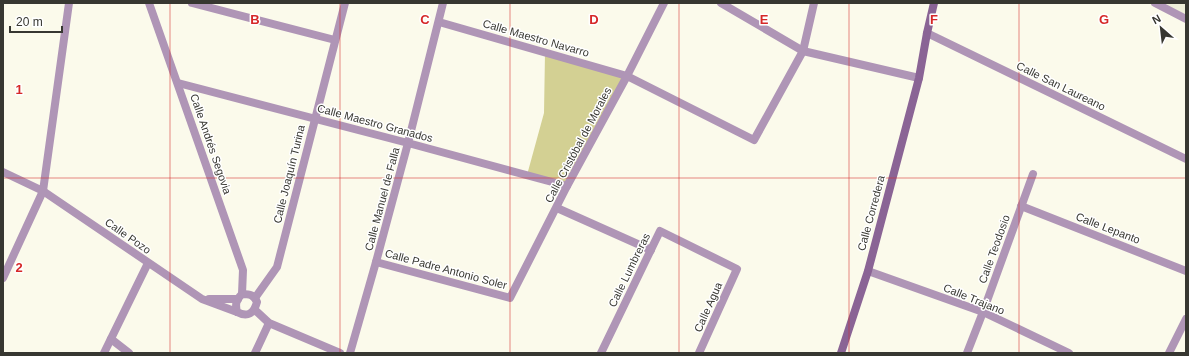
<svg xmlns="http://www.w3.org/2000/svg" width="1189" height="356" font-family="Arial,sans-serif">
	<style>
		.built { fill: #efefd9 }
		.green { fill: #d3d093 }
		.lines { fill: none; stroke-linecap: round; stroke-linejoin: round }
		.street { stroke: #af95b6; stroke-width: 8 }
		.secondary { stroke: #8a6495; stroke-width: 8 }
		.grid { fill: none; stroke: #d62828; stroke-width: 1; stroke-opacity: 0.55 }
		.labels { text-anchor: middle; stroke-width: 3; stroke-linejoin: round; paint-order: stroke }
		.street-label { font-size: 11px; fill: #373731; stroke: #fff }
		.grid-label { font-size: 13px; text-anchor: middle; font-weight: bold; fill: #d62828; stroke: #fff; stroke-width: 3; stroke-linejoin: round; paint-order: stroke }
	</style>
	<rect width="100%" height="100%" fill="#fbfaeb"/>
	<polygon class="built" points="1155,3 1186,3 1186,19"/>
	<polygon class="green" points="545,53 627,76 567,186 527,175 544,113"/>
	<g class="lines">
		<g class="street">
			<polyline points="149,3 243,270 242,294"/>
			<polyline points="192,3 335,40"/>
			<polyline points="721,3 803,51 919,78"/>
			<polyline points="1155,3 1186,19"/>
			<polyline points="439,22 627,76 754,140 803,51 814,3"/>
			<polyline points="927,33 1186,159"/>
			<polyline points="178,83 408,143 567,186"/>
			<path d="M3 172 43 191 202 299 237 312C248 318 254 313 257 302 254 295 250 294 242 294 236 300 235 304 237 312"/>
			<polyline points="1021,206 1186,271"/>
			<polyline points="557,208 651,250"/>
			<polyline points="376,262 510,298 567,186 627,76 664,3"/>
			<polyline points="868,271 983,312 1069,353"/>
			<polyline points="3,278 43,191 69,3"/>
			<polyline points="255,298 277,267 345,3"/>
			<polyline points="209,299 238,299"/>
			<polyline points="255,310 269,323 340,353"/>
			<polyline points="111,339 129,353"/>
			<polyline points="104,353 148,263"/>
			<polyline points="255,353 269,323"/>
			<polyline points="350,353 376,262 408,143 443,3"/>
			<polyline points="601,353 660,231 737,269 699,353"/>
			<polyline points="967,353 983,312 1033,174"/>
			<polyline points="1169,353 1186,319"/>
		</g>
		<polyline class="secondary" points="841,353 868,271 919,78 927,33 934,3"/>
	</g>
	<path class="grid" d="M170 3V353M340 3V353M510 3V353M679 3V353M849 3V353M1019 3V353M3 178H1186"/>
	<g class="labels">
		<g class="street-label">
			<text transform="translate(536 38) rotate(16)" y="4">Calle Maestro Navarro</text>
			<text transform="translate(1061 86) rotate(26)" y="4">Calle San Laureano</text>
			<text transform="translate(375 123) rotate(15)" y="4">Calle Maestro Granados</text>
			<text transform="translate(211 144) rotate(71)" y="4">Calle Andrés Segovia</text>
			<text transform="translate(578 145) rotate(-62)" y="4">Calle Cristóbal de Morales</text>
			<text transform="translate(289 174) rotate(-76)" y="4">Calle Joaquín Turina</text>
			<text transform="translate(382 199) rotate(-75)" y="4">Calle Manuel de Falla</text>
			<text transform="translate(871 213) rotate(-75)" y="4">Calle Corredera</text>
			<text transform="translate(1108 228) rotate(21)" y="4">Calle Lepanto</text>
			<text transform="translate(128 236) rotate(35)" y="4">Calle Pozo</text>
			<text transform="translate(994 249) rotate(-70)" y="4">Calle Teodosio</text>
			<text transform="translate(446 269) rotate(15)" y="4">Calle Padre Antonio Soler</text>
			<text transform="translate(629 270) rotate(-64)" y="4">Calle Lumbreras</text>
			<text transform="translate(974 299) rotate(22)" y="4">Calle Trajano</text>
			<text transform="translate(708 307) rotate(-66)" y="4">Calle Agua</text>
		</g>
	</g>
	<g class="grid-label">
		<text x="255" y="24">B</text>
		<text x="425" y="24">C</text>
		<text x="594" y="24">D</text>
		<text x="764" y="24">E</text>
		<text x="934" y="24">F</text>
		<text x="1104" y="24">G</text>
		<text x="19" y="94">1</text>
		<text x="19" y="272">2</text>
	</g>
	<rect width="1189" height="356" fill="none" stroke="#373731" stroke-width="8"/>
	<g transform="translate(1161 28) rotate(332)" stroke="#ffffff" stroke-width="3" paint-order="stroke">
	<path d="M0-3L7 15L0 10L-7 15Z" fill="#373731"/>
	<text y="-6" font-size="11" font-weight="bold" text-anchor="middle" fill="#373731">N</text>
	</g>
	<path d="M10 26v6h52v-6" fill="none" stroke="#373731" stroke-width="2"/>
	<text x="16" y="26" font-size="12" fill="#373731" stroke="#ffffff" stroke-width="3" paint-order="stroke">20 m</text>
</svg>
